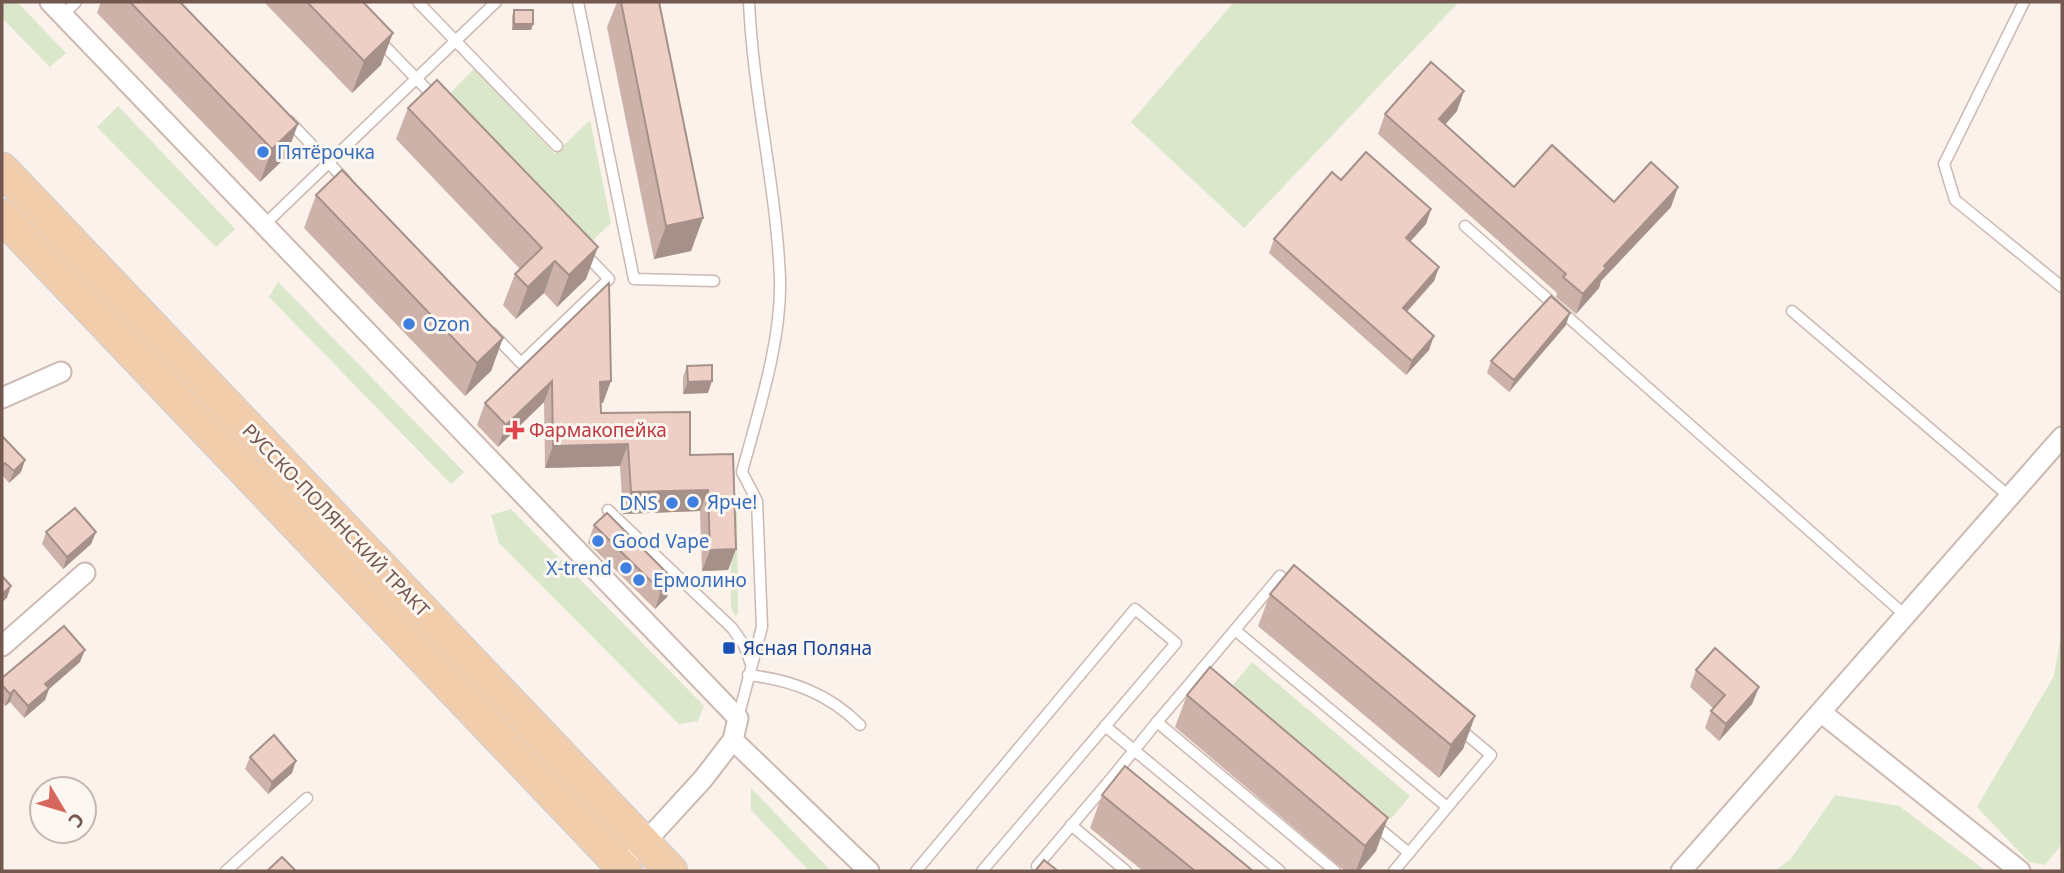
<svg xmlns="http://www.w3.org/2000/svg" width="2064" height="873" font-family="'Noto Sans',sans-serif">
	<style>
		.green { fill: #dae7ca }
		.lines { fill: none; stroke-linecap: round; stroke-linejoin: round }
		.service-casing { stroke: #ccb9b1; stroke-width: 13 }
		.minor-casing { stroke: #ccb9b1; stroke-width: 23 }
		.primary-casing { stroke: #d8d0ce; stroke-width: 35 }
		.service { stroke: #fff; stroke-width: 10 }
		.minor { stroke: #fff; stroke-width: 19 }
		.primary { stroke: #f2cdab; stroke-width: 32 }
		.wall { fill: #ccb2a9 }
		.shaded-wall { fill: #a6918a }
		.building { fill: #edcfc5; stroke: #a6918a; stroke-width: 2 }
		.shop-dot { fill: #3f7fe0; stroke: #fdf7f1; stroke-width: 2.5 }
		.health-dot { fill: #e0444e; stroke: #fdf7f1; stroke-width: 2.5 }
		.transit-dot { fill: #1a4fb4; stroke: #fdf7f1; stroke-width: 2.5 }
		.labels { text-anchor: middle; stroke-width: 6; stroke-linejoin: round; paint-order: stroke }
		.shop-label { font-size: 19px; fill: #366cbe; stroke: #fdf7f1; text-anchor: start }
		.health-label { font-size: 19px; fill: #be3a42; stroke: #fdf7f1; text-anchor: start }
		.street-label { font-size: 19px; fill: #735850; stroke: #fdf7f1 }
		.transit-label { font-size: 19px; fill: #164399; stroke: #fdf7f1; text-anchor: start }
	</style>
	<rect width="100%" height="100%" fill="#fbf2eb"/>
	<g class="green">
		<polygon points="2,2 17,2 66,53 50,67 2,18"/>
		<polygon points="1234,2 1459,2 1244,228 1131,122"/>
		<polygon points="474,69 555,154 590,120 611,223 588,245 446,97"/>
		<polygon points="118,106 235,229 216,247 97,127"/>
		<polygon points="278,282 464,472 451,484 269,297"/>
		<polygon points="734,502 737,510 738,613 735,616 731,608 730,506"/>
		<polygon points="511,509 704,706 698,721 679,724 499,543 491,515"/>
		<polygon points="2062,629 2062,844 2045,865 2029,862 1977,807 2054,676"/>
		<polygon points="1252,662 1410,796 1391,819 1233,685"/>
		<polygon points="751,788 831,871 809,871 751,810"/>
		<polygon points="1835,795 1899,806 1986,871 1774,871 1790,860"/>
	</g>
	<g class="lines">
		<defs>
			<g id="service">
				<polyline points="418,2 557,146"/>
				<polyline points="578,2 634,279 714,281"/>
				<polyline points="2024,2 1944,164 1955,200 2062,287"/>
				<polyline points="63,15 76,2"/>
				<polyline points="378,39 436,99"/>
				<polyline points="289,121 346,181"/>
				<polyline points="264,225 496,2"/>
				<polyline points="1465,226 1906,616"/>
				<polyline points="1792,311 2010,497"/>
				<polyline points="492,333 521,363 609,279 584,253"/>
				<polyline points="608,510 732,628 744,645 751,664"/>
				<polyline points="1235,630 1447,807"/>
				<path d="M748 675C792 680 829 694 860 725"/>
				<polyline points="1197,675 1280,576 1291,586"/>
				<path d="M738 718 762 627 757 501 742 472C758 413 782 340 780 278 776 185 753 94 749 2"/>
				<polyline points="1157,722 1197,675 1200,678"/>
				<polyline points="1105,726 1280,871"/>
				<polyline points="1110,780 1157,722 1335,871"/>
				<polyline points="1071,825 1126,871"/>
				<polyline points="1375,825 1409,853 1394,871"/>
				<polyline points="1409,853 1491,755 1460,729"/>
				<polyline points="1037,866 1110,780 1114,783"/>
				<polyline points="226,871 307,798"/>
				<polyline points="916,871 1135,609 1176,643 982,871"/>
			</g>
			<g id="minor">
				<polyline points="50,2 738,718 733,740 703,779 637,851"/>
				<polyline points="2,398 61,372"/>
				<polyline points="2,646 85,573"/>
				<polyline points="1822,713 2020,871"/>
				<polyline points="733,740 869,871"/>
				<polyline points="1681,871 2062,437"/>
			</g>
			<g id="primary">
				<polyline points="2,169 671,871"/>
				<polyline points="2,216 626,871"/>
			</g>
		</defs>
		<use href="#service" class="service-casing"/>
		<use href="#minor" class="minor-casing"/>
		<use href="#primary" class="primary-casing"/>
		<use href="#service" class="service"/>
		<use href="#minor" class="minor"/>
		<use href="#primary" class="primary"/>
	</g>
	<g class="wall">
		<polygon points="101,2 180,2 286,157 260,182 97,13"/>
		<polygon points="264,2 363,2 381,65 352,93"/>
		<polygon points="617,2 659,2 703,218 691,251 654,259 607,27"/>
		<polygon points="514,10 533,24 531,30 512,30 512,16"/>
		<polygon points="408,108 586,279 557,307 544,293 516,319 503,305 515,274 520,269 396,139"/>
		<polygon points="1457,111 1445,125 1514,187 1614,202 1671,207 1601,281 1599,288 1576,314 1556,297 1557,293 1378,134 1385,114"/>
		<polygon points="1341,180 1431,209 1426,224 1410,241 1439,267 1434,281 1407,312 1429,350 1406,375 1269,253 1274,239"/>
		<polygon points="316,195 503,338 491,371 465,396 304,228"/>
		<polygon points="609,283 603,403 601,403 601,413 690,455 736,549 728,570 702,571 700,511 623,514 620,466 545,468 544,402 498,447 477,425 485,403"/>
		<polygon points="1566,325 1509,392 1487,373 1491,361"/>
		<polygon points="687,366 708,393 683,394 683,377"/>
		<polygon points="2,436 25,460 21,472 9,483 2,475"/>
		<polygon points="594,525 673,579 667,597 655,609 588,543"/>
		<polygon points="46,532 96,532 91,544 63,569 42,544"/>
		<polygon points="1270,594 1475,716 1463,749 1439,778 1258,626"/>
		<polygon points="80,662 49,689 45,700 24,718 10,702 5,706 2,702 2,678"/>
		<polygon points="1696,670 1759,687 1752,704 1719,741 1705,728 1711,711 1713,708 1690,687"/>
		<polygon points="1187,695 1376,851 1359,871 1345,871 1175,727"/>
		<polygon points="250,757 292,773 268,794 245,769"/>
		<polygon points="1102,795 1253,871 1143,871 1090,828"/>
	</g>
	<g class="shaded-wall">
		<polygon points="514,24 533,24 531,30 512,30"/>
		<polygon points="393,33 381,65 352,93 364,61"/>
		<polygon points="1464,91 1457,111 1432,139 1439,119"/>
		<polygon points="298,124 286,157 260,182 272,149"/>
		<polygon points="1678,187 1671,207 1601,281 1599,288 1576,314 1583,294 1604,266"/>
		<polygon points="1431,209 1426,224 1401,252 1406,238"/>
		<polygon points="703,218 691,251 654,259 666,226"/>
		<polygon points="598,247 586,279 557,307 569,275"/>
		<polygon points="555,261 544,293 516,319 528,287"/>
		<polygon points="1439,267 1434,281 1397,322 1403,308"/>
		<polygon points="1570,313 1566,325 1509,392 1514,380"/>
		<polygon points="1434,336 1429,350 1406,375 1412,361"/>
		<polygon points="503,338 491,371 465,396 477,363"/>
		<polygon points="552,381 544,402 498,447 506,425"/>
		<polygon points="611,381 603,403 592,403 600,382"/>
		<polygon points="712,381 708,393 683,394 688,382"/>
		<polygon points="628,444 620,466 545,468 553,446"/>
		<polygon points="25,460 21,472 9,483 14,471"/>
		<polygon points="708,490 700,511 623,514 631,492"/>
		<polygon points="96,532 91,544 63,569 67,557"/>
		<polygon points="736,549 728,570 702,571 710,550"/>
		<polygon points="673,579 667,597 655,609 661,591"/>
		<polygon points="11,586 7,598 2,602 2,594"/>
		<polygon points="85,650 80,662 49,689 45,700 24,718 28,706 45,684"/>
		<polygon points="1759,687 1752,704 1719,741 1726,724"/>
		<polygon points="14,690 10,702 5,706 10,694"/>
		<polygon points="1475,716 1463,749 1439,778 1451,745"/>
		<polygon points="296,761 292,773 268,794 272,782"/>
		<polygon points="1388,818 1376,851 1359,871 1356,871 1365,846"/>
	</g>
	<g class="building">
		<polygon points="130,2 180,2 298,124 272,149"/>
		<polygon points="307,2 363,2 393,33 364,61"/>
		<polygon points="621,2 659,2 703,218 666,226"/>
		<rect x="514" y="10" width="19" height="14"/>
		<polygon points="1431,62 1464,91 1439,119 1514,187 1552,145 1614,202 1651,162 1678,187 1604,266 1606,268 1583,294 1563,277 1566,274 1385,114"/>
		<polygon points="437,80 598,247 569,275 555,261 528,287 515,274 542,248 408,108"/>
		<polygon points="1366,152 1431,209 1406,238 1439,267 1403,308 1434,336 1412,361 1274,239 1332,172 1341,180"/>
		<polygon points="342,170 503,338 477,363 316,195"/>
		<polygon points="609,283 611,381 600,382 601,413 690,412 690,455 733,454 736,549 710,550 708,490 631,492 628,444 553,446 552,381 506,425 485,403"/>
		<polygon points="1551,296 1570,313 1514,380 1491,361"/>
		<polygon points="712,365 712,381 688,382 687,366"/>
		<polygon points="2,436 25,460 14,471 5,463 2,466"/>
		<polygon points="75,508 96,532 67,557 46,532"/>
		<polygon points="607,513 673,579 661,591 594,525"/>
		<polygon points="1294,565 1475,716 1451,745 1270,594"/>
		<polygon points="2,576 11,586 2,594"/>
		<polygon points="64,626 85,650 45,684 49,688 28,706 14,690 10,694 2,685 2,678"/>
		<polygon points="1715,648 1759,687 1726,724 1711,711 1725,695 1696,670"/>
		<polygon points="1210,667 1388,818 1365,846 1187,695"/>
		<polygon points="274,735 296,761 272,782 250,757"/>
		<polygon points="1125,766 1253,871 1195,871 1102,795"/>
		<polygon points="282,857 296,871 267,871"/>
		<polygon points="1044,860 1058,871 1035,871"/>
	</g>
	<g class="shop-dot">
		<circle cx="263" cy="152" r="7"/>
		<circle cx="409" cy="324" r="7"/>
		<circle cx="693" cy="502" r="7"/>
		<circle cx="672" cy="503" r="7"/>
		<circle cx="598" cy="541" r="7"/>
		<circle cx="626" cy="568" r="7"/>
		<circle cx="639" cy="580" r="7"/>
	</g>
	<path class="health-dot" d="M511.5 419.5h7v7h7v7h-7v7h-7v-7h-7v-7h7z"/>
	<rect class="transit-dot" x="722" y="641" width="14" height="14" rx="3.5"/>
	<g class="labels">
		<g class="shop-label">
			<text x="277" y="159">Пятёрочка</text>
			<text x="423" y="331">Ozon</text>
			<text x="707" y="509">Ярче!</text>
			<text x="658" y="510" text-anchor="end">DNS</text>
			<text x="612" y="548">Good Vape</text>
			<text x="612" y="575" text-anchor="end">X-trend</text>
			<text x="653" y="587">Ермолино</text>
		</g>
		<g class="health-label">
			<text x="529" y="437">Фармакопейка</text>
		</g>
		<g class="street-label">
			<text transform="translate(336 520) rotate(46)" y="7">РУССКО-ПОЛЯНСКИЙ ТРАКТ</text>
		</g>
		<g class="transit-label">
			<text x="743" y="655">Ясная Поляна</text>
		</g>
	</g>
	<rect width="2064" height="873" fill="none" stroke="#735850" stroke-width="7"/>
	<g transform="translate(63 810) rotate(128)"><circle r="33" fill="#fdf7f1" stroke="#c6b7b1" stroke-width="2"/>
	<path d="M0-5L12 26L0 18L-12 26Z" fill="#d7675e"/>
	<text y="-10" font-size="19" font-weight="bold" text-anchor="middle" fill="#735850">С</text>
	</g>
</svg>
